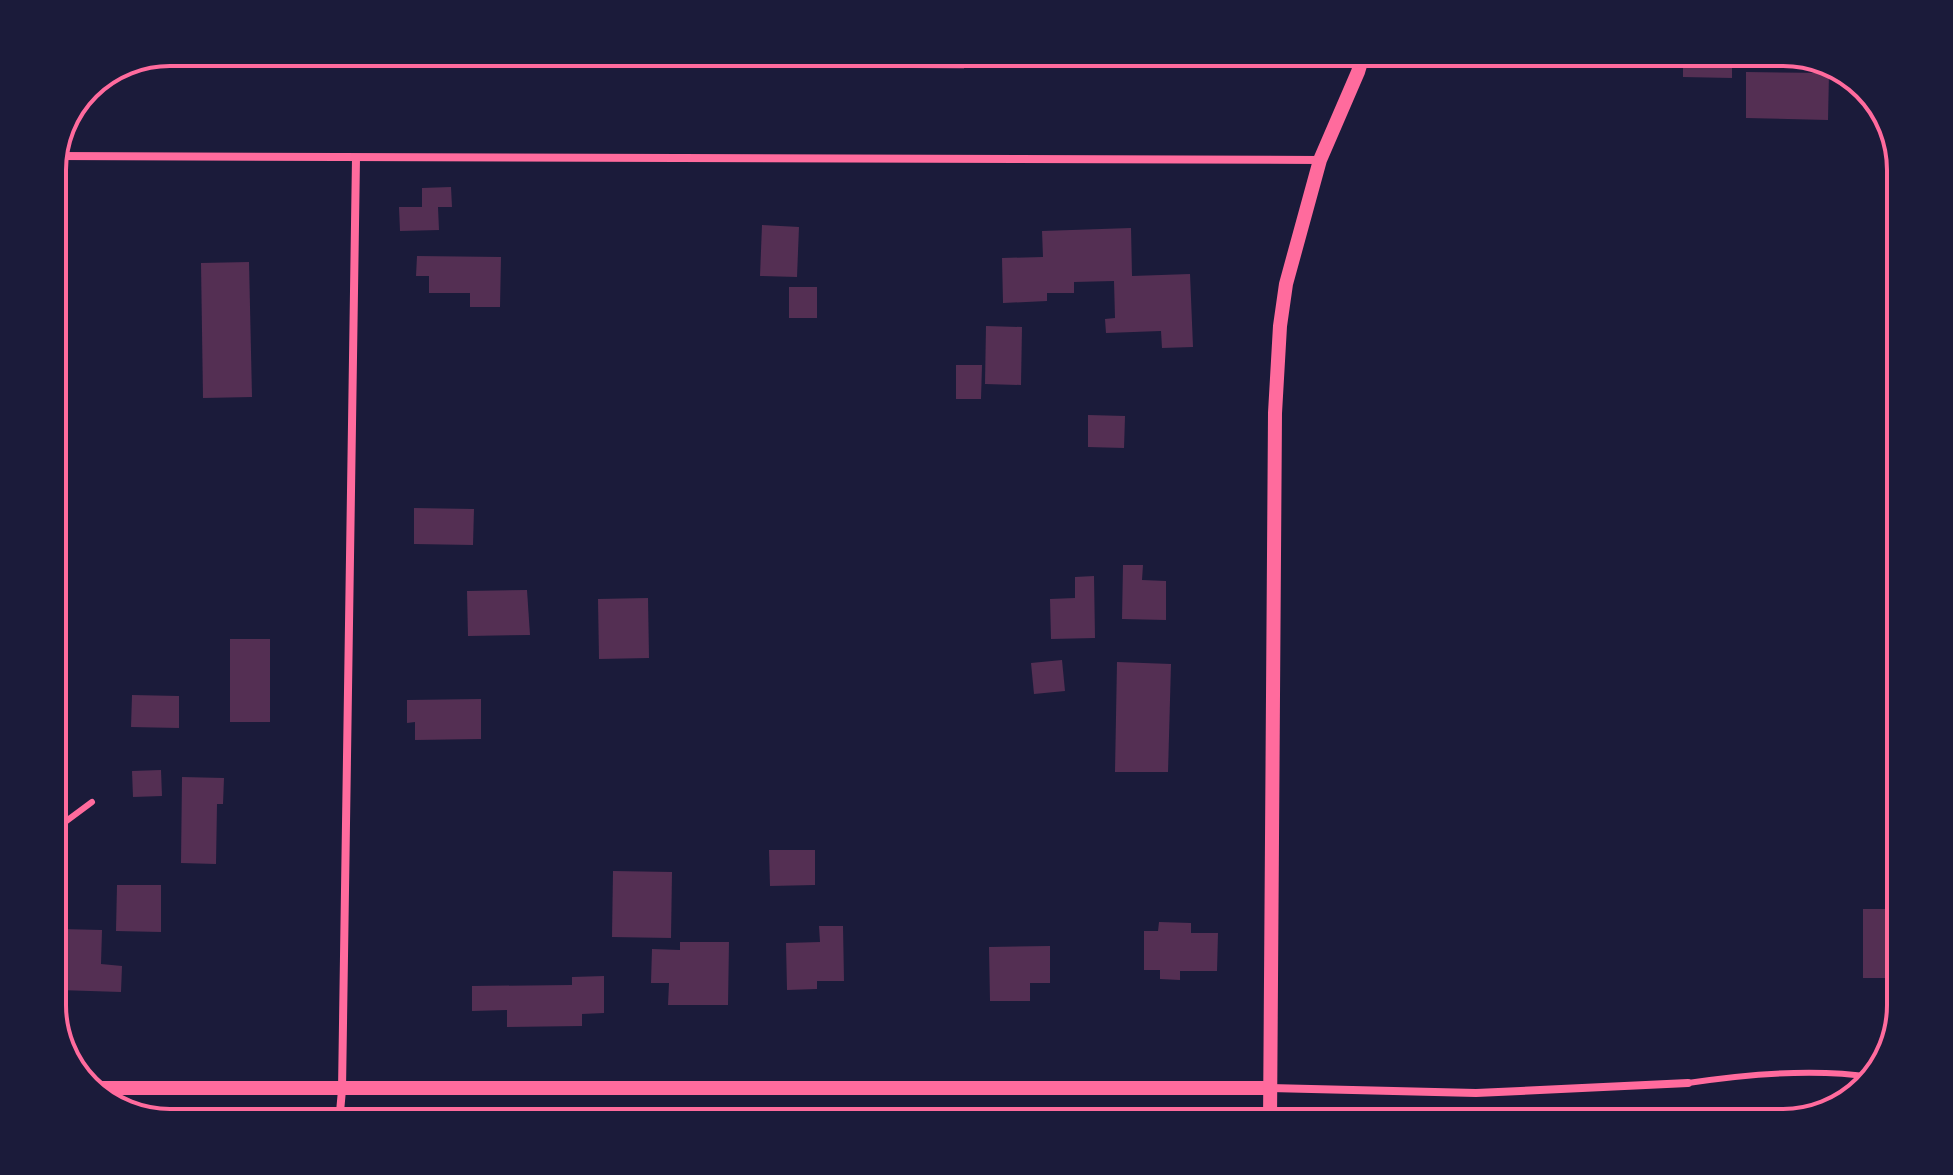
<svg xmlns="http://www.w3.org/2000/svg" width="1953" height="1175" font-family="'Titillium Web',sans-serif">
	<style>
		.building { fill: #542f53 }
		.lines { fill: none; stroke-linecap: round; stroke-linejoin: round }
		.service { stroke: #ff6b9d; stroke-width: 6 }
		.minor { stroke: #ff6b9d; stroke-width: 8 }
		.tertiary { stroke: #ff6b9d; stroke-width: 14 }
		.rim { fill: none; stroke: #ff6b9d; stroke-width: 4 }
	</style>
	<rect width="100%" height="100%" fill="#1b1b3a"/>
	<g class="building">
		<polygon points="727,52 851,52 851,58 727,59"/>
		<polygon points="911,52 964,52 964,69 911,68"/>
		<polygon points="1683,52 1732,52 1732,78 1683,77"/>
		<polygon points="1746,72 1829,73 1828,120 1746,118"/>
		<polygon points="451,187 452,207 438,207 439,230 400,231 399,207 422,207 422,188"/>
		<polygon points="762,225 799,227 797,277 760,276"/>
		<polygon points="1131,228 1132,276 1190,274 1193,347 1162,348 1161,331 1106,333 1105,319 1115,318 1114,281 1074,282 1074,293 1047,293 1047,301 1003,303 1002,258 1043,257 1042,231"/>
		<polygon points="417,256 501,257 500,307 470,307 470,293 429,293 429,276 416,276"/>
		<polygon points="249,262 252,397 203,398 201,263"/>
		<rect x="789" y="287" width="28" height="31"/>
		<polygon points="986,326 1022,327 1021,385 985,384"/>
		<polygon points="956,365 982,365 981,399 956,399"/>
		<polygon points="1088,415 1125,416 1124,448 1088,447"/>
		<polygon points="414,508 474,509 473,545 414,544"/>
		<polygon points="1123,565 1143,565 1142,580 1166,581 1166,620 1122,619"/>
		<polygon points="1094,576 1095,638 1051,639 1050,599 1075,598 1075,577"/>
		<polygon points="527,590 530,635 468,636 467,591"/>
		<polygon points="648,598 649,658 599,659 598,599"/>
		<rect x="230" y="639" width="40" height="83"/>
		<polygon points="1062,660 1065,691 1034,694 1031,663"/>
		<polygon points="1117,662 1171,664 1168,772 1115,772"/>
		<polygon points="132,695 179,696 179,728 131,727"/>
		<polygon points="481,699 481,739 415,740 415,722 407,723 407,700"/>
		<polygon points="161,770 162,796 133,797 132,771"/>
		<polygon points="182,777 224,778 223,804 217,804 216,864 181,863"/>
		<polygon points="769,850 815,850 815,885 770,886"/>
		<polygon points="613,871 672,872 671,938 612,937"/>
		<polygon points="117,885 161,885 161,932 116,931"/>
		<rect x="1863" y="909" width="38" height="69"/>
		<polygon points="1159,922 1191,923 1191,933 1218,933 1217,971 1180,971 1180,980 1160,979 1160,970 1144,970 1144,931 1158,931"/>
		<polygon points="819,926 843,926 844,981 817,981 817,989 787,990 786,943 820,942"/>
		<polygon points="61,929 102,930 101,964 122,966 121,992 59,990"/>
		<polygon points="680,942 729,942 728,1005 668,1005 669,983 651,983 652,949 680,950"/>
		<polygon points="1050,946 1050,983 1030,983 1030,1001 990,1001 989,947"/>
		<polygon points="604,976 604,1013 582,1014 582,1026 507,1027 507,1010 472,1011 472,986 572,985 572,977"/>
	</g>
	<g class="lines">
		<g class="service">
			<polyline points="52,844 61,825 92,802"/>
			<path d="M1688 1083C1747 1074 1813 1068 1872 1077"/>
		</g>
		<g class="minor">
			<polyline points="55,156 1320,160"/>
			<polyline points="1269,1088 1476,1093 1688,1083"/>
			<polyline points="339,1123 342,1090 356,158"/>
		</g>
		<g class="tertiary">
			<polyline points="92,1088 1269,1088"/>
			<polyline points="1270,1123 1275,413 1280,326 1286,284 1320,160 1358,72 1364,52"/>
		</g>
	</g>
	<path d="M0 0H1953V1175H0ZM170 66H1783A104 104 0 0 1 1887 170V1005A104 104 0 0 1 1783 1109H170A104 104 0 0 1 66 1005V170A104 104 0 0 1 170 66Z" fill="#1b1b3a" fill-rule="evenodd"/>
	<path class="rim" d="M170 66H1783A104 104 0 0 1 1887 170V1005A104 104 0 0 1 1783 1109H170A104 104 0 0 1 66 1005V170A104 104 0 0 1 170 66Z"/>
</svg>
